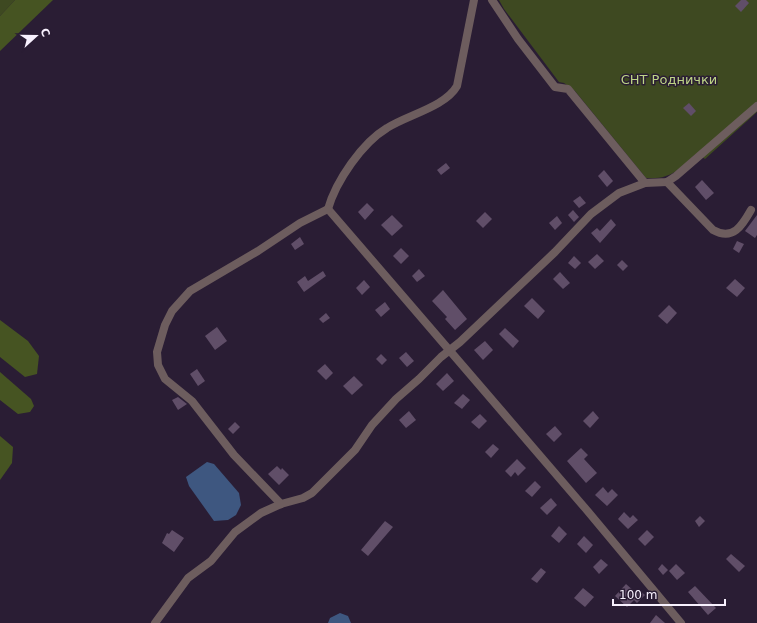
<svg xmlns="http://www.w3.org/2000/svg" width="757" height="623" font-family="'DejaVu Sans',sans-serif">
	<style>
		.green { fill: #3e4921 }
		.forest { fill: #465422 }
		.water { fill: #3e5780 }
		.building { fill: #604e68 }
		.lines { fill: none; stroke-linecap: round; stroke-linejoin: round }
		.street { stroke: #6d5d5e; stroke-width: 8 }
		.labels { text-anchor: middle; stroke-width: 3; stroke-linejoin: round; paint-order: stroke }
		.park-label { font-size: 13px; fill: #bed587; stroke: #2a1d34 }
	</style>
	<rect width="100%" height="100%" fill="#2a1d34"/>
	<g class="green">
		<polygon points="0,0 15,0 0,16"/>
		<path d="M499 0H757V112L705 159 697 153C678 169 672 180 646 178L575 91 564 83 559 82 504 9Z"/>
	</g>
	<g class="forest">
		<polygon points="15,0 53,0 0,51 0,16"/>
		<polygon points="0,320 28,341 39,356 37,374 25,377 0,357"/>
		<polygon points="0,372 31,399 34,406 30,412 18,414 0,400"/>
		<polygon points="0,436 13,447 12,463 0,480"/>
	</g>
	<g class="water">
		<polygon points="207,462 214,464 239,493 241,505 236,515 228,520 214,521 189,486 186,477"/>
		<polygon points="340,613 348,616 351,623 328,623 330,618"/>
	</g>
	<g class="building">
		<polygon points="741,0 746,0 749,3 741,12 735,6"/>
		<polygon points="689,103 696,111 691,116 683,108"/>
		<polygon points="446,163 450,168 441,175 437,170"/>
		<polygon points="604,170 613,181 607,187 598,176"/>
		<polygon points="702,180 714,193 706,200 695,187"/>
		<polygon points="580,196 586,203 579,208 573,201"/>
		<polygon points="367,203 374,210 365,220 358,212"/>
		<polygon points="573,210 579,217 574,222 568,215"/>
		<polygon points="485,212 492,219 483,228 476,221"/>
		<polygon points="392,215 403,226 392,236 381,225"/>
		<polygon points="757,215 757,235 755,238 745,231"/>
		<polygon points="557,216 562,223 555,230 549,223"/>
		<polygon points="611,219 616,225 600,243 591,233 597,228 600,231"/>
		<polygon points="300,237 304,244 295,250 291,244"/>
		<polygon points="737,241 744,244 739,253 733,249"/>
		<polygon points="401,248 409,256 401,264 393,256"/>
		<polygon points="597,254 604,261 595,269 588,262"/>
		<polygon points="574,256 581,263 575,269 568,263"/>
		<polygon points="622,260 628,266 623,271 617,265"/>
		<polygon points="419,269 425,276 417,282 412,276"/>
		<polygon points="323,271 326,276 304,292 297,282 305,276 308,281"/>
		<polygon points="560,272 570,283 563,289 553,279"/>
		<polygon points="735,279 745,288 737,297 726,288"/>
		<polygon points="364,280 370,287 362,295 356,288"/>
		<polygon points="443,290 467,319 455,330 445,319 447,317 432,301"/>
		<polygon points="532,298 545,311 538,319 524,306"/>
		<polygon points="385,302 390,309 381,317 375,310"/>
		<polygon points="669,305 677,313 667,324 658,316"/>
		<polygon points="326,313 330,318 323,323 319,319"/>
		<polygon points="217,327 227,341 215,350 205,336"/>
		<polygon points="505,328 519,341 513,348 499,334"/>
		<polygon points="485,341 493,350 483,360 474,350"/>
		<polygon points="406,352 414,361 407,367 399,358"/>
		<polygon points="381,354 387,360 382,365 376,359"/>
		<polygon points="325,364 333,373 326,380 317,371"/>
		<polygon points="197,369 205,381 198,386 190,374"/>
		<polygon points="447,373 454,381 443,391 436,384"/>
		<polygon points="354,376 363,385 352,395 343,386"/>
		<polygon points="463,394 470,400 462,409 454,403"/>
		<polygon points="178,397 187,404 178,410 172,400"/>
		<polygon points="409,411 416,420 406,428 399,420"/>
		<polygon points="593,411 599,418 590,428 583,421"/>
		<polygon points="480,414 487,421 479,429 471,422"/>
		<polygon points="235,422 240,427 233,434 228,429"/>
		<polygon points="555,426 562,434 554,442 546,434"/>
		<polygon points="493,444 499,449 491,458 485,452"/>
		<polygon points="581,448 588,455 584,459 597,473 586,483 567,461"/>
		<polygon points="517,459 526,468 518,476 515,472 511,477 505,471"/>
		<polygon points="277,466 281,470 282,468 289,475 279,485 268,474"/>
		<polygon points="535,481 541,487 532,497 525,491"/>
		<polygon points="603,487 608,493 612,489 618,495 607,506 595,495"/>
		<polygon points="551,498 557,505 547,515 540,508"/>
		<polygon points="624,512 630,518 633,515 638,520 628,529 618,519"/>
		<polygon points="700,516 705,521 699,527 695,521"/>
		<polygon points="385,521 393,527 368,556 361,550"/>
		<polygon points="559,526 567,534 559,543 551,536"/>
		<polygon points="172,530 184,538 174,552 162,543 167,533 169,534"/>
		<polygon points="647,530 654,537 645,546 638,539"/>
		<polygon points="584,536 593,545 586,553 577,544"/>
		<polygon points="731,554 745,566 739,572 726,559"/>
		<polygon points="601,559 608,565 599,574 593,567"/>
		<polygon points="662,564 668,570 663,575 658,569"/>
		<polygon points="676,564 685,573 677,580 669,571"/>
		<polygon points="541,568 546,572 537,583 531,579"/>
		<polygon points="626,584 635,592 638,589 645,595 637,603 634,600 627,607 615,596"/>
		<polygon points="695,586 716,608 708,615 688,592"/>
		<polygon points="583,588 594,597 585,607 574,598"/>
		<polygon points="656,615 665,623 650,623"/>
	</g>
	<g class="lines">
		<g class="street">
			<polyline points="492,0 518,39 555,87 568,89 645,183 667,182 676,176 757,106"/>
			<path d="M667 182 713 230C733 241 742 226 751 210"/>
			<polyline points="328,209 585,508 681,623"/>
			<path d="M328 209C336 181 362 143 387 128 407 115 445 107 457 86L474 0"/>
			<polyline points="281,504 234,455 192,401 165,379 158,365 157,352 165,325 172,311 190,291 258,251 300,223 328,209"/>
			<polyline points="155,623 188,578 211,561 235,532 261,513 281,504 303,498 312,493 355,450 372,425 396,399 419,379 441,357 460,342 555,252 591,214 619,193 645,183"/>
		</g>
	</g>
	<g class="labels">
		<g class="park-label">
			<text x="669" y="84">СНТ Роднички</text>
		</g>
	</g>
	<g transform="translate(36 36) rotate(69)" stroke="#2a1d34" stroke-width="3" paint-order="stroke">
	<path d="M0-3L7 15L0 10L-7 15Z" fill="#f8f1fe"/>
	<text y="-6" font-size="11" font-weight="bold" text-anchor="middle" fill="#f8f1fe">С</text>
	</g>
	<path d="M613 599v6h112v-6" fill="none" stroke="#f8f1fe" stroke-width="2"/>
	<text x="619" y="599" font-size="12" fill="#f8f1fe" stroke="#2a1d34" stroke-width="3" paint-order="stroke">100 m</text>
</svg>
